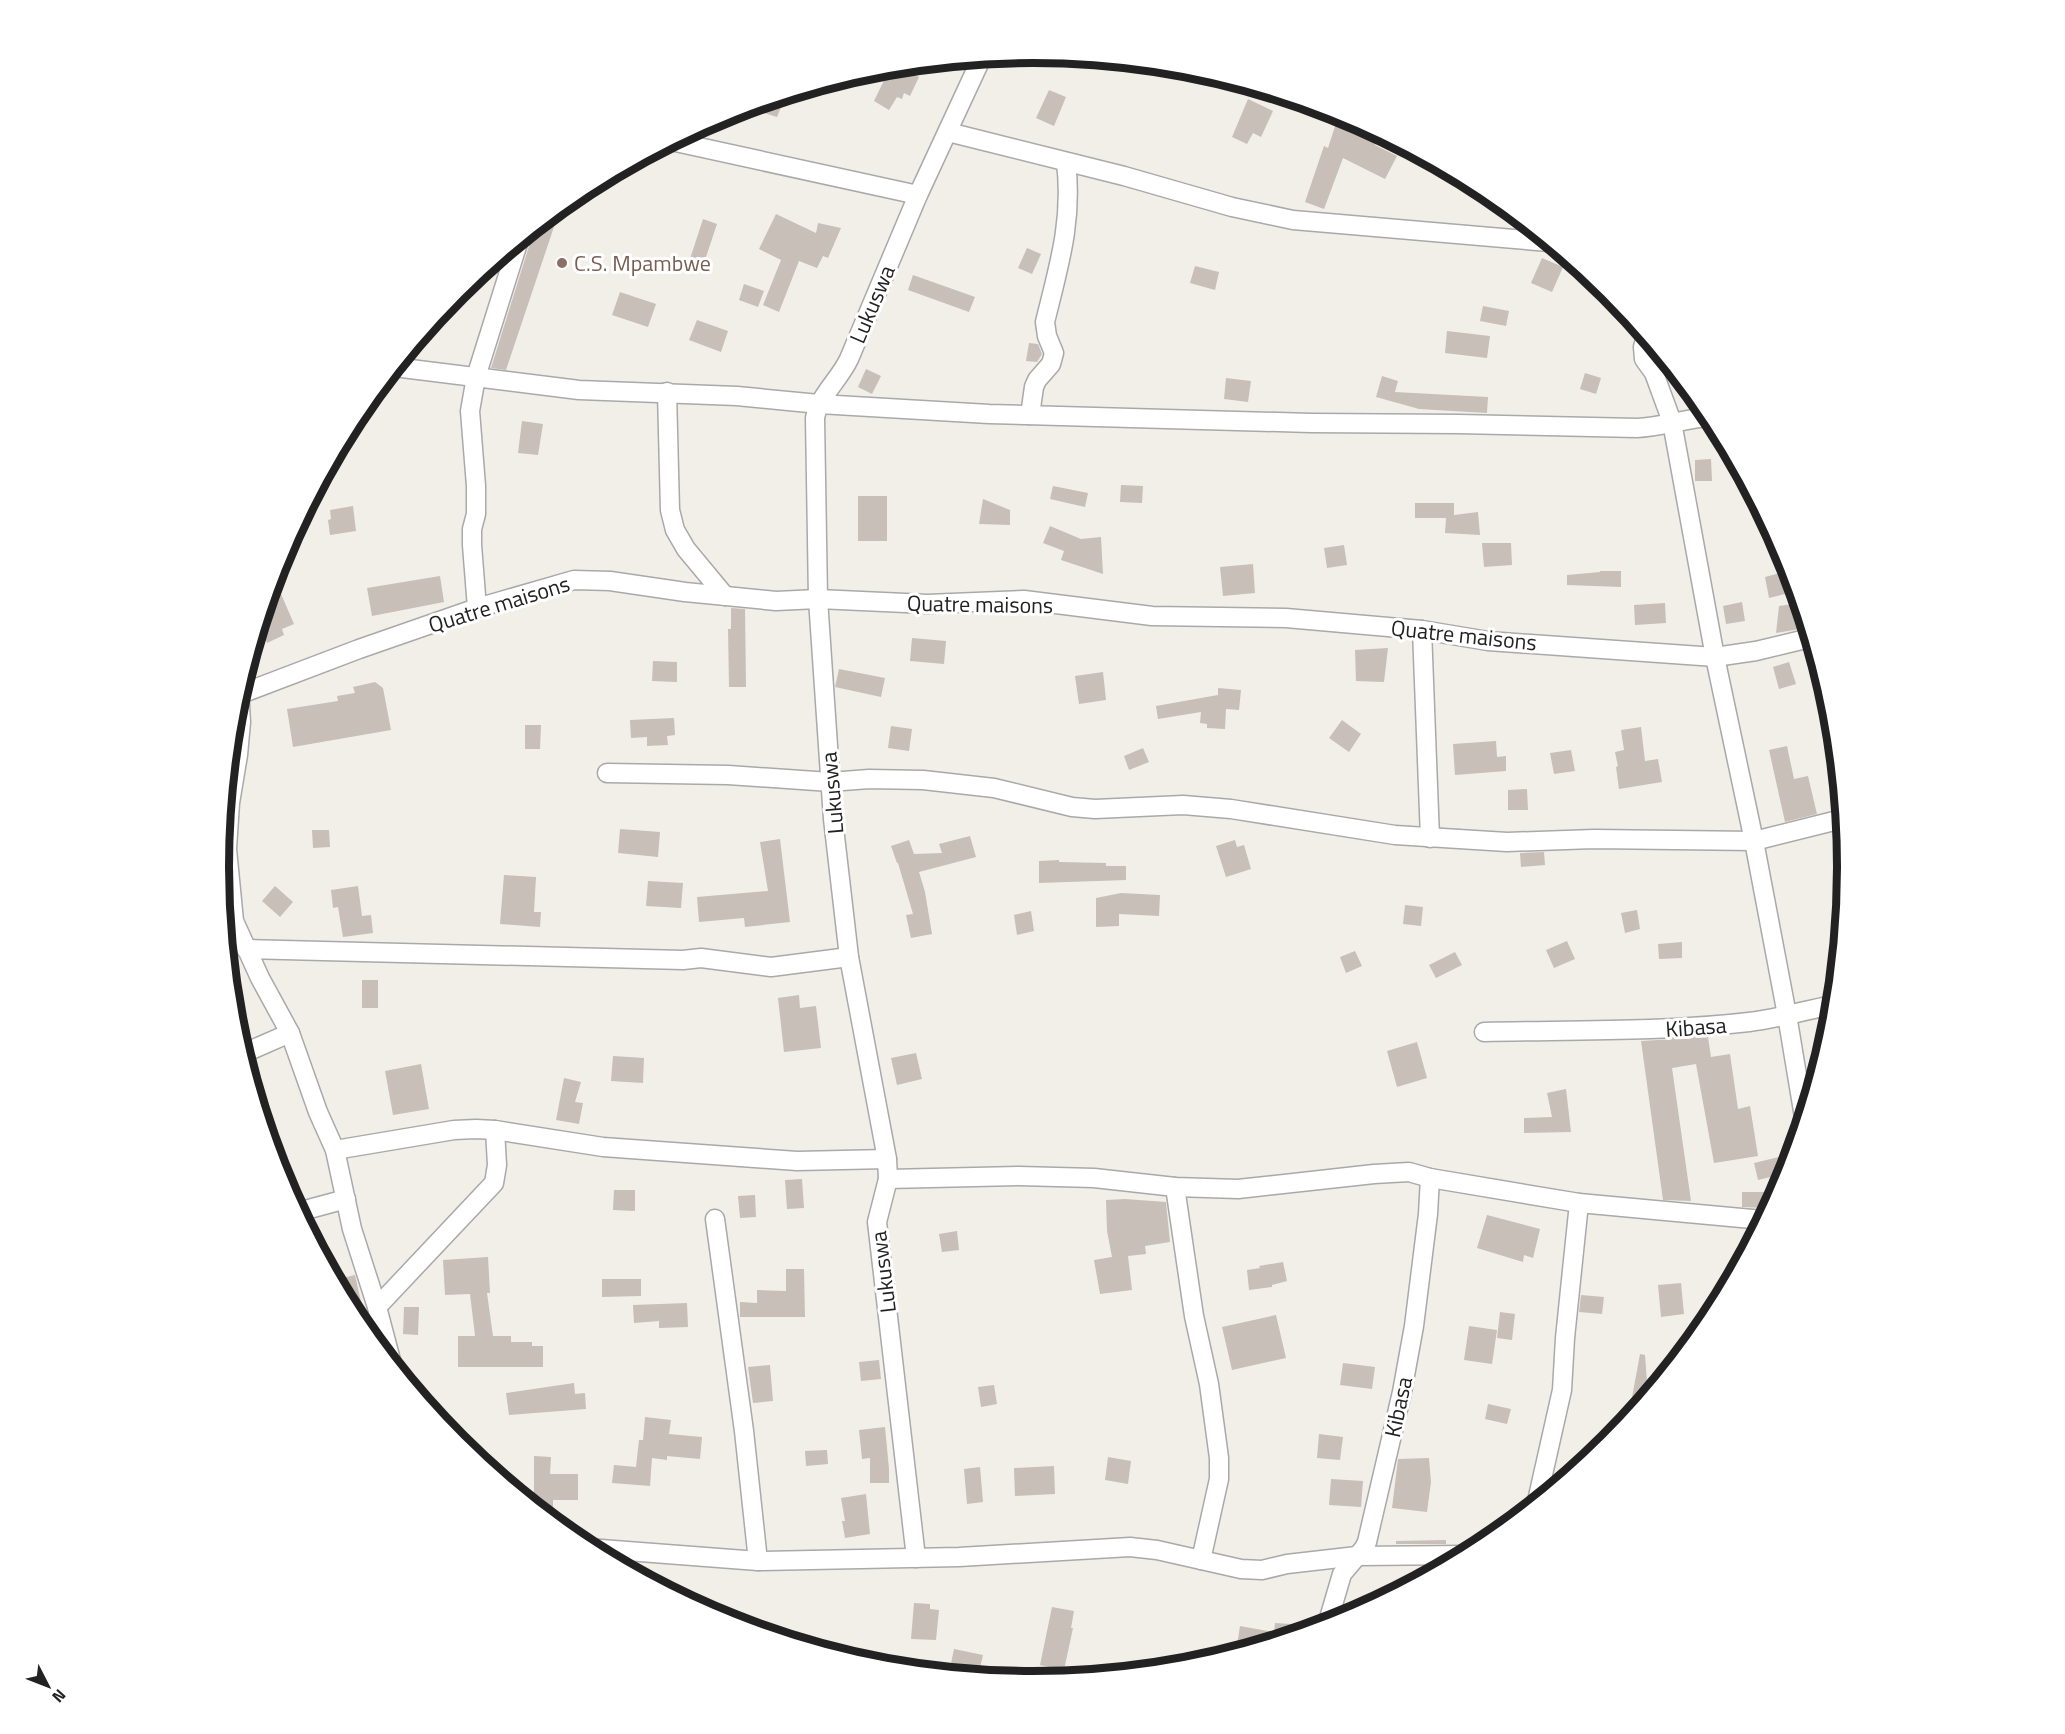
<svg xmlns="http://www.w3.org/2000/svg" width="2065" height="1734" font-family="'Titillium Web',sans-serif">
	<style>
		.building { fill: #c7bfb8 }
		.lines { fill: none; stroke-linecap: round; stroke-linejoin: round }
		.street-casing { stroke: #a9a9a9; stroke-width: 21 }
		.street { stroke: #fff; stroke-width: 18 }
		.education-dot { fill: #8d6e63; stroke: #fff; stroke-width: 2 }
		.labels { text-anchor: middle; stroke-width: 6; stroke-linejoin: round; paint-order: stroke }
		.education-label { font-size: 22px; fill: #785e54; stroke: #fff; text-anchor: start }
		.street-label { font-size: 22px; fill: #222; stroke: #fff }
		.rim { fill: none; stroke: #222; stroke-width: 8 }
	</style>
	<rect width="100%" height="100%" fill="#f2efe9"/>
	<g class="building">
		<polygon points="891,66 897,66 919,77 910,96 904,93 902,99 897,97 889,110 874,101"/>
		<polygon points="1049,90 1066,97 1054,126 1036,118"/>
		<polygon points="786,95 777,117 746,107 769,100"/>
		<polygon points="1248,99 1273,111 1261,137 1253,133 1247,144 1232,137"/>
		<polygon points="1337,120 1351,125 1350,128 1377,140 1375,145 1397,156 1385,179 1343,158 1324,209 1305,202 1324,146 1328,148"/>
		<polygon points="561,206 506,370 491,368 530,243 531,230"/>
		<polygon points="776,214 816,233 818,223 841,228 828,258 823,256 817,268 799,261 779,312 763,305 781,260 759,249"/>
		<polygon points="703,219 717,224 703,266 689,262"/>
		<polygon points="1027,248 1041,254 1032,274 1018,268"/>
		<polygon points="1542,258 1563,267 1552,292 1531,283"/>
		<polygon points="1195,266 1219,272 1215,290 1190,283"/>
		<polygon points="913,275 975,297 969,312 908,290"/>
		<polygon points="744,284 764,291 758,307 739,300"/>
		<polygon points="620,292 656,304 648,327 612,315"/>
		<polygon points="1483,306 1509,311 1506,326 1480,321"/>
		<polygon points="697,320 728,331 721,352 689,340"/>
		<polygon points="1447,331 1490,336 1487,358 1445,353"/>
		<polygon points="1029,343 1038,344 1042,354 1037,362 1026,361"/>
		<polygon points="866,369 881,376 872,394 858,387"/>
		<polygon points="1585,373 1601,378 1596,394 1580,389"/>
		<polygon points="1382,376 1398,381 1395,392 1488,397 1487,413 1419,409 1376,397"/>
		<polygon points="1226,378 1251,381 1248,402 1224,399"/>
		<polygon points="522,421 543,424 538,455 518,453"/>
		<polygon points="1711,459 1712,481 1695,481 1695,460"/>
		<polygon points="1121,485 1143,486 1142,503 1120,502"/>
		<polygon points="1053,486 1088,493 1085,507 1050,499"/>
		<rect x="858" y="496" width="29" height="45"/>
		<polygon points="983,499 1010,510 1010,525 979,524"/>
		<polygon points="1415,503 1454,503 1454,515 1478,512 1480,535 1445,533 1446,518 1415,518"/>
		<polygon points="353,506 356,531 330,535 328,520 331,519 330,510"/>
		<polygon points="1050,526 1081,539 1101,537 1103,574 1061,560 1064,551 1043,543"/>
		<polygon points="1482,543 1511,543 1512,565 1484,567"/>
		<polygon points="1344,545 1347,565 1327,568 1324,548"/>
		<polygon points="1253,564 1255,593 1223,596 1220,567"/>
		<polygon points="1600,571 1621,571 1621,587 1567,585 1567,575 1600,572"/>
		<polygon points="1780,573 1785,594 1769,598 1765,577"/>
		<polygon points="440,576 444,602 372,616 367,588"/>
		<polygon points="281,594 294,624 282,629 284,635 267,643 264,636 254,641 266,600"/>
		<polygon points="1742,602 1745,621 1726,624 1723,606"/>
		<polygon points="1665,603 1666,623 1635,625 1634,605"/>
		<polygon points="1800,603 1805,628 1776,633 1779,606"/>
		<polygon points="731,608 745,609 746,687 729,687 728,629 731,629"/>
		<polygon points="912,638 946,641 944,664 910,661"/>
		<polygon points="1388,648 1384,682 1356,681 1355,650"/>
		<polygon points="653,661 677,662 677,682 652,681"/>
		<polygon points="1789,662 1796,684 1779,689 1773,667"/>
		<polygon points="839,669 885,678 881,697 835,687"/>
		<polygon points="1103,672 1106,700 1079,704 1075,676"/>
		<polygon points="375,682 383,688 391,730 293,747 287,709 338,701 337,696 355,693 353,687"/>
		<polygon points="1218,688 1241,690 1239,710 1226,709 1225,729 1207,728 1207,724 1200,723 1201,712 1158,719 1156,706 1218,695"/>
		<polygon points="674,718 675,735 667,736 668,745 647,746 647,737 631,738 630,720"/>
		<polygon points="1342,720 1361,734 1349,752 1329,738"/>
		<polygon points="525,725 541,725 540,749 525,749"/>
		<polygon points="891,726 912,729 909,751 888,748"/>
		<polygon points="1641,727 1645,761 1658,759 1662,782 1619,789 1616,767 1618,766 1615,752 1624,750 1621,730"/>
		<polygon points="1496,741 1497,757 1506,756 1506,771 1455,775 1453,744"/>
		<polygon points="1787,746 1794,779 1808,776 1817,814 1785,822 1769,750"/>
		<polygon points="1143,748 1149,762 1129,770 1124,756"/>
		<polygon points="1571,750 1575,771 1554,774 1550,753"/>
		<polygon points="1527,789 1528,810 1508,810 1508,790"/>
		<polygon points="620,829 660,832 658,857 618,853"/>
		<polygon points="312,830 329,830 330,847 313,848"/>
		<polygon points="970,836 976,857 919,872 925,892 932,934 911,938 906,915 913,914 898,863 897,863 891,846 909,840 914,854 942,853 939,844"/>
		<polygon points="780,839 790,922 745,927 744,918 699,922 697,897 768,891 760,842"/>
		<polygon points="1235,840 1237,847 1244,845 1251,869 1226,877 1216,846"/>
		<polygon points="1544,852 1545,865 1521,867 1520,853"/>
		<polygon points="1059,860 1059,862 1106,863 1106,866 1126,866 1126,880 1039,883 1039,861"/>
		<polygon points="504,875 536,877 534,912 541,912 540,927 500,924"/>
		<polygon points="648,881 683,883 681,908 646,906"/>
		<polygon points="275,886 293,902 280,917 262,901"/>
		<polygon points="358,886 362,916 371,915 373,933 343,937 338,907 333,908 331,890"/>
		<polygon points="1121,893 1160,895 1159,916 1119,914 1119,926 1096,927 1096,898"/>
		<polygon points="1405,905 1423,907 1421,926 1403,924"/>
		<polygon points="1637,910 1640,929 1625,933 1621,913"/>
		<polygon points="1031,911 1034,931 1017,935 1014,915"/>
		<polygon points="1567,941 1575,959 1554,968 1546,950"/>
		<polygon points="1682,942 1682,958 1659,959 1658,944"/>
		<polygon points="1355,951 1362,966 1346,973 1340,957"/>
		<polygon points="1455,952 1462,965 1436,978 1429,965"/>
		<rect x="362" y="980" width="16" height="28"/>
		<polygon points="799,995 800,1008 816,1006 821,1048 784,1052 778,998"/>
		<polygon points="1708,1037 1711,1057 1730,1054 1738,1109 1750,1106 1758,1156 1714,1163 1696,1064 1672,1068 1691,1201 1663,1200 1641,1041"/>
		<polygon points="1417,1042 1427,1078 1397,1087 1387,1051"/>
		<polygon points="916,1053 922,1079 897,1085 891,1058"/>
		<polygon points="613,1056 644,1058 643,1083 611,1081"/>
		<polygon points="421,1064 429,1109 393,1115 385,1071"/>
		<polygon points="564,1078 581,1082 575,1102 583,1103 579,1124 556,1120"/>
		<polygon points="1566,1089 1571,1132 1524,1133 1524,1118 1552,1117 1547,1093"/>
		<polygon points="1792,1154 1787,1173 1758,1180 1754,1163"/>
		<polygon points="802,1179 804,1208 787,1209 785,1180"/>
		<polygon points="614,1190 635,1190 635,1211 613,1210"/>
		<polygon points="1742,1192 1766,1192 1765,1208 1742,1207"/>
		<polygon points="755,1195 756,1217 740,1218 738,1196"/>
		<polygon points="1125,1199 1166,1202 1170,1242 1145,1246 1146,1254 1128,1256 1132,1290 1100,1294 1094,1260 1112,1257 1107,1231 1106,1200"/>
		<polygon points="1487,1215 1540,1229 1533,1258 1524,1255 1523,1262 1477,1248"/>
		<polygon points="957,1231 959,1250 942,1252 939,1234"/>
		<polygon points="488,1257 490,1293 487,1293 493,1336 511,1336 511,1342 532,1342 532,1346 543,1346 543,1367 458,1367 458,1336 475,1336 470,1294 445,1295 443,1260"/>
		<polygon points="1283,1262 1287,1281 1272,1285 1272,1287 1249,1290 1247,1270 1260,1268 1259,1266"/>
		<polygon points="786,1269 804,1269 805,1317 740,1317 740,1302 757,1303 757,1290 786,1291"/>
		<polygon points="355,1275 368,1333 367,1334 355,1319 334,1280"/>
		<polygon points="602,1279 641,1279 641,1296 602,1297"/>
		<polygon points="1681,1283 1684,1314 1661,1317 1658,1285"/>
		<polygon points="1581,1295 1604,1297 1602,1314 1579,1312"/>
		<polygon points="687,1303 688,1327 659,1328 659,1321 634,1323 633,1305"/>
		<polygon points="404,1307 419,1307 418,1335 403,1334"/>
		<polygon points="1500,1312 1515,1314 1512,1340 1497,1338"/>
		<polygon points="1276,1315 1286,1358 1232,1370 1222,1327"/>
		<polygon points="1469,1326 1497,1330 1492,1364 1464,1360"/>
		<polygon points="1640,1354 1645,1355 1648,1395 1628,1419"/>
		<polygon points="879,1360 881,1379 861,1381 859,1362"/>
		<polygon points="1343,1363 1375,1367 1372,1389 1340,1385"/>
		<polygon points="770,1365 773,1401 753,1403 748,1367"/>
		<polygon points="574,1383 575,1394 585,1393 586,1409 509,1415 506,1393"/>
		<polygon points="994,1385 997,1404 981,1407 978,1387"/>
		<polygon points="1488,1404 1511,1409 1507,1424 1485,1419"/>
		<polygon points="645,1417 671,1420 669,1434 702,1437 700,1459 667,1456 667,1460 652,1458 650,1486 612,1483 614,1465 636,1467 639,1440 643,1440"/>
		<polygon points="885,1427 889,1469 889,1483 870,1483 870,1458 862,1459 859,1430"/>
		<polygon points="1319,1434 1343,1437 1340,1460 1317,1458"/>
		<polygon points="827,1450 828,1464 806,1466 805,1451"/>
		<polygon points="534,1456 551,1457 550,1474 578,1474 578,1500 553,1500 553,1507 534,1506"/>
		<polygon points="1108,1457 1131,1461 1128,1484 1105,1480"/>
		<polygon points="1429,1458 1431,1482 1427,1512 1392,1508 1398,1459"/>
		<polygon points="1054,1466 1055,1494 1015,1496 1014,1468"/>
		<polygon points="980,1467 983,1502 967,1504 964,1469"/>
		<polygon points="1331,1479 1363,1481 1361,1507 1329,1505"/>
		<polygon points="866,1494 870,1534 845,1538 842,1521 845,1521 841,1498"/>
		<polygon points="1446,1540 1446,1544 1396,1544 1396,1541"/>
		<polygon points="914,1603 930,1604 930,1609 939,1610 936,1640 911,1639"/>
		<polygon points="1052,1607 1074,1611 1071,1628 1073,1628 1064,1670 1040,1665"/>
		<polygon points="1275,1623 1291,1624 1290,1634 1293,1635 1252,1647 1237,1645 1240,1626 1274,1632"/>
		<polygon points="954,1649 983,1655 978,1676 949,1673"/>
	</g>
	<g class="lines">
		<defs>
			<g id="street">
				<polyline points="948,132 1124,176 1232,207 1293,220 1549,242"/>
				<polyline points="671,141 918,195"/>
				<polyline points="1646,337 1643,347 1644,359 1654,373 1672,422 1715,657 1754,841 1787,1015 1804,1117"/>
				<path d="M394 367 579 390 737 396 819 404 989 414 1311 423 1458 424 1637 428C1662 427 1686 418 1711 417"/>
				<polyline points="667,392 670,510 675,530 686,549 725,596"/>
				<path d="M1030 415 1034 387 1037 380 1051 364 1054 353 1047 336 1045 322C1059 265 1073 221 1066 162"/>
				<polyline points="477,608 472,545 472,529 476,514 476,486 470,411 476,377 519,240"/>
				<polyline points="1422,630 1430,838"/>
				<polyline points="239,689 241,722 238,755 230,803 227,849 234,921 260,978 290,1033 318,1112 335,1150 352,1229 377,1307 392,1364"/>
				<polyline points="238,695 359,649 477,608 574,580 610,581 685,592 776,601 818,599 927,604 1024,600 1152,616 1286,618 1422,630 1488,641 1715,657 1756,651 1810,638"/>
				<polyline points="607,773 728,775 830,782 869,779 923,780 994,788 1072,807 1095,809 1183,805 1231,809 1395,835 1507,842 1594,839 1754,841 1842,819"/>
				<polyline points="246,949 683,960 701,958 771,967 849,957"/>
				<path d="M1484 1032C1573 1030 1661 1032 1749 1022 1777 1019 1805 1010 1833 1005"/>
				<polyline points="242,1054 290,1033"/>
				<polyline points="335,1150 454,1130 476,1129 495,1130 603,1147 797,1161 887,1159"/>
				<polyline points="888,1179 1019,1176 1094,1178 1175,1187 1238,1189 1374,1174 1409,1172 1430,1178 1579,1203 1763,1220"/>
				<polyline points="1175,1187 1194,1316 1209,1384 1219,1458 1219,1479 1201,1560"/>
				<polyline points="298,1212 346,1199"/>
				<polyline points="715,1219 744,1431 758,1561"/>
				<polyline points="377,1307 494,1183 497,1165 495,1130"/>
				<polyline points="1537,1501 1562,1390 1565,1338 1579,1203"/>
				<polyline points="588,1548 758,1561 959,1557 1130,1547 1157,1550 1241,1569 1262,1570 1287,1564 1357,1556 1465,1555"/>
				<path d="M916 1558 877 1222 888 1179 887 1159 849 957 833 819 818 599 815 418C819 396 839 380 849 359L918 195 982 57"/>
				<polyline points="1327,1625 1342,1574 1364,1548 1367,1542 1402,1392 1414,1326 1428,1214 1430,1178"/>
			</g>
		</defs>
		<use href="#street" class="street-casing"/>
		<use href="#street" class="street"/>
	</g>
	<circle class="education-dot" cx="562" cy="263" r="6"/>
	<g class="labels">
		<g class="education-label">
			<text x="574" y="271">C.S. Mpambwe</text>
		</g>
		<g class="street-label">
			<text transform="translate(872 304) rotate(-67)" y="8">Lukuswa</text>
			<text transform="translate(499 604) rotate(-17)" y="8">Quatre maisons</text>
			<text transform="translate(980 604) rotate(1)" y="8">Quatre maisons</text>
			<text transform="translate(1464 635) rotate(6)" y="8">Quatre maisons</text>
			<text transform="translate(832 793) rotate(-95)" y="8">Lukuswa</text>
			<text transform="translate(1696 1027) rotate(-4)" y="8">Kibasa</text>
			<text transform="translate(883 1272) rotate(-97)" y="8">Lukuswa</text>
			<text transform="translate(1398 1407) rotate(-78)" y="8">Kibasa</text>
		</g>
	</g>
	<path d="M0 0H2065V1734H0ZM229 867a804 804 0 1 1 1608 0a804 804 0 1 1-1608 0Z" fill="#fff" fill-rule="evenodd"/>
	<path class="rim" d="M229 867a804 804 0 1 1 1608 0a804 804 0 1 1-1608 0Z"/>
	<g transform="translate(48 1686) rotate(132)" stroke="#ffffff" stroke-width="4.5" paint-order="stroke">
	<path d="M0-4.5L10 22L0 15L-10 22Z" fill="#222222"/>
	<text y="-9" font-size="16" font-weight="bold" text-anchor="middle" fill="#222222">N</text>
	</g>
</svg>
